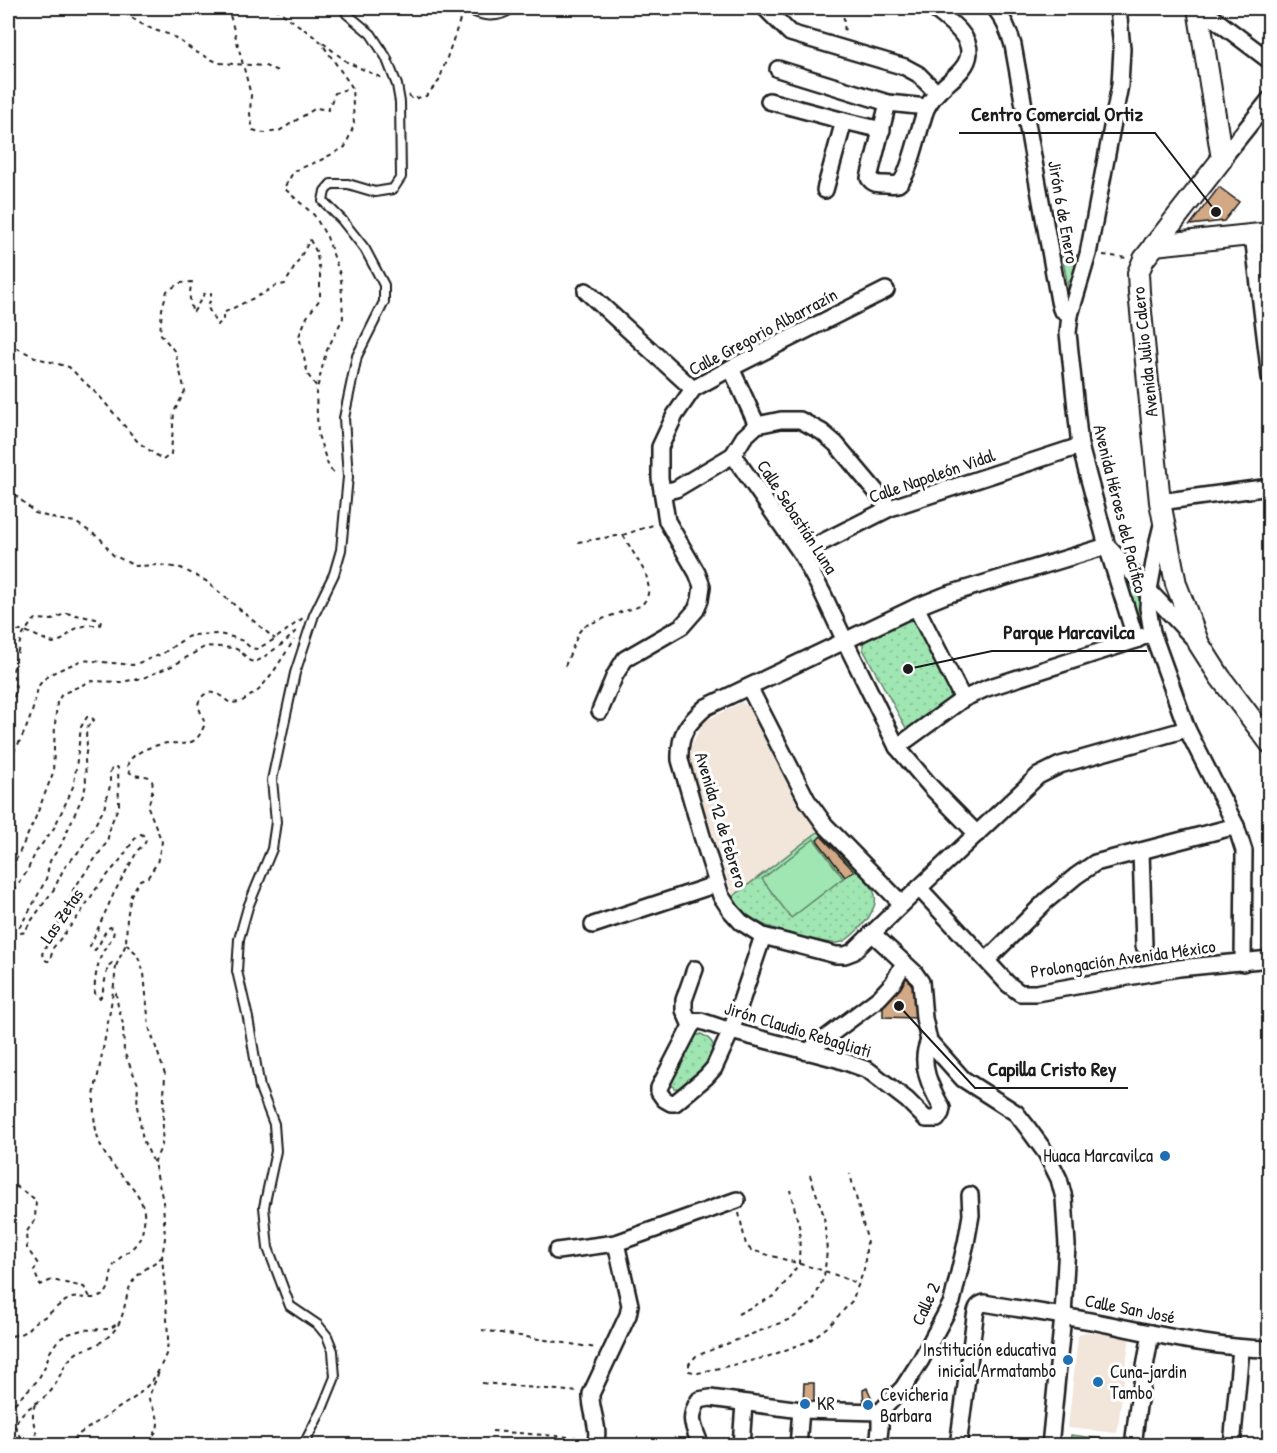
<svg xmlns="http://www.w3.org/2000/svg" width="1277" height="1453" font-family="'Patrick Hand',sans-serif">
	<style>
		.built { fill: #f2e5da }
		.grass { fill: url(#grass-tufts); stroke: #5e8168; stroke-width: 1.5 }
		.park { fill: url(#park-dots); stroke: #5e8168; stroke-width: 1.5 }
		.pitch { fill: #a0e6b3; stroke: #5e8168; stroke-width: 1.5 }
		.building { fill: #d3a885; stroke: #1c1c1c; stroke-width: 1.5 }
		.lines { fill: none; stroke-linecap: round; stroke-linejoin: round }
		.service-casing { stroke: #1c1c1c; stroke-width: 12 }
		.minor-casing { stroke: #1c1c1c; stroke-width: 20 }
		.tertiary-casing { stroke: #1c1c1c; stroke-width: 24 }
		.path { stroke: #1c1c1c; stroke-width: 2; stroke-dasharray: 4.5 4.5; stroke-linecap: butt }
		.service { stroke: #fff; stroke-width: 8 }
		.minor { stroke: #fff; stroke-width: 15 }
		.tertiary { stroke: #fff; stroke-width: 20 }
		.poi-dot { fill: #1f6fb2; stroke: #fff; stroke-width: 2 }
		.labels { text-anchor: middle; stroke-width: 6; stroke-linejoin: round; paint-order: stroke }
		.street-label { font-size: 18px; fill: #1c1c1c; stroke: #fff }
		.poi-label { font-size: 18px; fill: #1c1c1c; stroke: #fff; text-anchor: start }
		.leader { fill: none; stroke: #1c1c1c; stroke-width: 2 }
		.callout-dot { fill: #1c1c1c; stroke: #fff; stroke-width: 2 }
		.callout-label { font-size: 20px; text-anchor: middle; font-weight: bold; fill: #1c1c1c; stroke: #fff; stroke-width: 6; stroke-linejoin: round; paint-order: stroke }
	</style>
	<defs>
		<pattern id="grass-tufts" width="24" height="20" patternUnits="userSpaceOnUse" patternTransform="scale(1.5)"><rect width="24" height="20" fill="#a0e6b3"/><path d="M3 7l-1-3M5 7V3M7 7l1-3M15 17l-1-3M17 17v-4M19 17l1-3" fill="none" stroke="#89c599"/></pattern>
		<pattern id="park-dots" width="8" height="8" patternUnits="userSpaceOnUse" patternTransform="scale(1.5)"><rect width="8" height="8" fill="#a0e6b3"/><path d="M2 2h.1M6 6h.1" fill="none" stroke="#89c599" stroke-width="1.8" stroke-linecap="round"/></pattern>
	</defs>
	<rect width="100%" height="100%" fill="#fff"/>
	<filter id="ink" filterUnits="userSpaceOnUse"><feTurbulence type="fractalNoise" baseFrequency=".0167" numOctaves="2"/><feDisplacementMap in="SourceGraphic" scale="12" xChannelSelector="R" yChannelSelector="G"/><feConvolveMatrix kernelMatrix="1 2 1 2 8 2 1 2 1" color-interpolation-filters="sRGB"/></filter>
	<g filter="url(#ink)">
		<g class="built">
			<polygon points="742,702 749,708 796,802 819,831 733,896 689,761 692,743 705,721"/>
			<polygon points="1084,1332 1130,1336 1117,1433 1068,1428 1078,1336"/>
		</g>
		<g class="grass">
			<polygon points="1078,255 1069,292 1062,256"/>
			<polygon points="1121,570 1129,574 1147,618 1138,622"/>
		</g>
		<g class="park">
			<polygon points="909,620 914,621 919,625 952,689 949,698 914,731 910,731 906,728 863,649 863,644 866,640"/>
			<path d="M819 831C831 844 844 858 857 871 863 877 871 883 874 892 878 901 873 909 869 917 864 924 850 939 842 942 828 947 768 928 754 920 744 915 737 907 731 898Z"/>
			<path d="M701 1034C733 1049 698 1075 685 1089L674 1088 670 1082 692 1037Z"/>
		</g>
		<g class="pitch">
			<polygon points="814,839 843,878 791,918 762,879"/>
			<polygon points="1071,1435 1117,1441 1116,1445 1070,1445"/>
		</g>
		<g class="building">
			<polygon points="1219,187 1239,202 1224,221 1190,225"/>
			<polygon points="821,836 854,871 845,877 817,840"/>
			<polygon points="900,977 915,979 916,1018 883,1017 883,996"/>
			<polygon points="804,1383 814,1383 814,1406 803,1406"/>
			<polygon points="867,1388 875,1405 864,1408 863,1390"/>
		</g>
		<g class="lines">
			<defs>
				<g id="service">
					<path d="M467 8C481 17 498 19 512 8"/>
					<polyline points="303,1446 322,1409 335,1377 333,1351 327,1336 318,1325 290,1306 268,1248 264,1207 276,1151 274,1124 260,1088 248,1018 237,971 239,939 248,907 272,849 276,822 272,780 295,673 314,615 334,574 341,550 348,477 344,418 357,356 384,302 384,285 365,249 342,220 323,201 325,191 331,184 348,184 375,192 393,189 401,177 400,102 397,85 386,57 371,34 347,14 344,8"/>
				</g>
				<g id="minor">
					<polyline points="765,8 790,33 905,67 918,74 937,93"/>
					<path d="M995 8C1004 19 1009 31 1013 45L1059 301 1061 309 1070 315"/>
					<polyline points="1118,8 1122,49 1120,85 1088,254 1070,315 1068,333 1080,446 1107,546 1136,640"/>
					<polyline points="1200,8 1270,61"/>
					<polyline points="778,69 888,103 927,107"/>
					<polyline points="769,101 844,121 882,130"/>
					<path d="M888 103 869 178C873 184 877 184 885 184 889 184 895 185 898 184 910 178 920 121 927 107 930 102 934 96 938 92 948 81 968 70 969 53 970 34 946 19 933 8"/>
					<polyline points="1222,159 1270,99"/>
					<polyline points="825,190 844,121"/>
					<polyline points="1253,235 1270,377"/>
					<polyline points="586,291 693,389"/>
					<polyline points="731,368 757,425"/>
					<polyline points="733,455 801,553 823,594 845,641 897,747 931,787 977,834"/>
					<polyline points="733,455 744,437 757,425 781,420 800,420 822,432 836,444 890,508"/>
					<polyline points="663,492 676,489 733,455"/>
					<polyline points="1160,502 1270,487"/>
					<polyline points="1163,521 1158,541 1149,590 1148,608 1152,632 1187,729 1236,826 1244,851 1243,963"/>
					<polyline points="801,553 890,508 1080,446"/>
					<polyline points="916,607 963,699"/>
					<polyline points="749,687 807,800 825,825 902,904"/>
					<polyline points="600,711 615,675 625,659 682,626 696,610 700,600 702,586 697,573 667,521 660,478 660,447 675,415 693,389 731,368 886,290"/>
					<path d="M1187 729 1060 765 1038 776 919 888 853 952 845 955H836L763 936 741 922 731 911 721 896 702 836 680 760C679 733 687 724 706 707L916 607 946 595 1107 546 1195 640"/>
					<polyline points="897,747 963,699 987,688 1136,640 1144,636"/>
					<polyline points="1141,851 1144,946"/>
					<polyline points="919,888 1008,984 1020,993 1036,993 1179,968 1270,959"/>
					<polyline points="593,925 717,884"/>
					<polyline points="872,933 914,972 921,982 924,1018 929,1041 963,1079 1016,1113 1027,1127 1046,1153 1059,1179 1064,1198 1067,1245 1063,1316 1050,1446"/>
					<polyline points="987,960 1046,901 1076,876 1095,863 1236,826"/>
					<polyline points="695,969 684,1000 684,1010 691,1026 659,1088 659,1092 664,1099 671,1103 675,1103 706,1077 714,1068 731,1031 763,936"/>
					<path d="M691 1026 696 1021H701L731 1031 837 1059 868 1070 907 1100 926 1119H937L941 1113 942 1108C931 1088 918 1064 929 1041"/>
					<polyline points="807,1052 879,998 893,983 904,963"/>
					<polyline points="557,1251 616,1243 737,1200"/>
					<polyline points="880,1412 903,1388 921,1360 952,1302 966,1243 971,1215 970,1195"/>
					<path d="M595 1446C601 1427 590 1412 591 1394L628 1315 630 1305 616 1243"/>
					<path d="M701 1446C694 1427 687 1419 699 1400L710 1398 801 1410 880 1412"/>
					<polyline points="741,1446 744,1403"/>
					<polyline points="798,1446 801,1410"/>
					<polyline points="878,1446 880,1428 880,1412"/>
					<path d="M958 1446 975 1317C976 1310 977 1305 984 1303 1025 1310 1066 1316 1106 1324 1160 1335 1215 1348 1270 1349"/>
					<polyline points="1133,1446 1138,1406 1151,1333"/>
					<polyline points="1232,1446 1241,1348"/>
				</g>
				<g id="tertiary">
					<polyline points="1198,8 1222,159 1144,259 1138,273 1139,292 1160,502 1176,584 1199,644 1220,677 1270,743"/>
					<polyline points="1154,245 1270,233"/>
				</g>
			</defs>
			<use href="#service" class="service-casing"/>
			<use href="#minor" class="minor-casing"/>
			<use href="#tertiary" class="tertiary-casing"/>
			<g class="path">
				<polyline points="117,8 140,23 154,30 171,35 196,52 219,63 265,66 278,71"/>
				<polyline points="226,8 230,15 251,95 250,114 253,130 264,133 279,131 316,108 328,110 335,93 352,87"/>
				<polyline points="275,8 320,41 352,87 354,125 345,147 321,160 294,171 284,188 314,215 327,237 341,277 343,318 326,352 316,393 318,435 329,468 337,475"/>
				<polyline points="843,8 845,35"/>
				<polyline points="8,12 16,8"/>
				<polyline points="323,43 347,62 382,78"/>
				<polyline points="409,95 412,99 426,96 439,81 461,17"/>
				<polyline points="1103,255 1127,258"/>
				<path d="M8 345 15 347 37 358 69 367 101 398 138 442 163 460 171 454 174 412 185 391 175 352 160 333 162 309 167 291 180 283 192 282C189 293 189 302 193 313L204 294 211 293V300L207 306 217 325 223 321V313L262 294 275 286 285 284 310 240 316 251 320 271V299L307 317 299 336 308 375 317 387"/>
				<polyline points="8,488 35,513 56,519 75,522 100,538 113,555 135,566 159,565 181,568 206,581 275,639"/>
				<polyline points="578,542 623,535 653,525"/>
				<polyline points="8,631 25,631 53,643 62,640 75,629 80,627 88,625 100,625 101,621 96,619 66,613 52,620 36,619 31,623 21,638 13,671 16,689 11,711 11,732 8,747"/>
				<polyline points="565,666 579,632 584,626 621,612 635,608 642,605 647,598 649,589 646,574 623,535"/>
				<path d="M8 749 10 754 13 753C27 730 33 713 38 687 46 674 56 672 68 666 74 664 77 662 83 660L133 665 162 654 187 637 193 635 219 634 232 637 243 641 251 648 257 649 275 639 303 618"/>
				<polyline points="8,877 35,819 53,773 55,725 57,702 62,694 91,681 121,682 143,678 174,665 206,646 234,648 240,651 250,661 255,662 261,659 285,642 299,628"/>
				<path d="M8 898 26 873 36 852 54 828 70 794 74 784 81 727 87 717H91L94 720 88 726 86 732 87 746 85 759 86 784 84 793 61 845 50 861 46 879 42 887 31 908 19 928 21 933 25 932 29 924 54 889 64 868 80 850 85 842 104 809 110 786V772L113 767H117L118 768 119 805 111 824 107 842 73 890 69 903 42 954 44 959 47 961H50L53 948 80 914 96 889 121 859 136 837 141 834 143 835 146 840 145 843 138 850 114 893 90 946 91 948 95 950C102 943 102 933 110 927L114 929C114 938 108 943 104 950 98 960 92 986 96 997L100 998 102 995 108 966 112 963 116 966C113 1000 106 1032 100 1065 98 1077 94 1090 94 1101 93 1119 96 1139 105 1154 118 1177 148 1192 144 1223 143 1229 142 1236 139 1240 133 1250 123 1254 116 1262 108 1272 113 1288 103 1295 95 1301 81 1296 72 1298 61 1302 54 1310 46 1316 42 1319 37 1320 34 1323 30 1326 28 1330 24 1332 18 1336 13 1334 8 1338"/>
				<polyline points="126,944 137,954 144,973 149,1027 165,1074 162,1145 154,1163"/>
				<path d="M116 966 126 944 127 918 131 895 140 880 148 877 157 863 162 842 148 807C150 799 159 777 145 776 136 775 134 778 127 769 127 753 154 745 168 743 176 742 183 746 191 742 199 739 201 732 205 724L198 705C199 699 203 695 208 692L218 694 230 703 241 702 259 690 274 671 294 640"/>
				<polyline points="810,1175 824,1216 827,1251 824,1277 813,1302 793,1318 696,1356 689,1364 689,1371 698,1373 767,1357 809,1341 830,1325 852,1301 864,1270 867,1239 850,1174"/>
				<polyline points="8,1181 36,1200 35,1219 26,1233 27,1248 38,1264 34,1271 40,1285 52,1280 84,1287 90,1297"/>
				<polyline points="739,1213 746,1245 751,1250 825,1271 859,1284"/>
				<polyline points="738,1314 776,1295 799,1264 800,1230 790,1190"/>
				<polyline points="482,1330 596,1348"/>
				<polyline points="482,1383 579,1392"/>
				<path d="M35 1404C29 1421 38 1430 38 1446"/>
				<polyline points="8,1410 37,1381 44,1369 50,1352 58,1340 68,1334 82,1330 109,1329 117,1324"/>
				<polyline points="492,1431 582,1438"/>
				<path d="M26 1446 15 1426C19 1411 37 1404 48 1394 59 1384 61 1366 73 1356 80 1349 86 1350 94 1346 100 1343 109 1337 113 1332 124 1320 124 1304 129 1289 134 1274 151 1266 162 1257"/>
				<polyline points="51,1446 54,1446"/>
				<polyline points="66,1446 79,1434 137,1396 152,1381 160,1368 167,1352 168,1338 166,1301 162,1257 165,1238 163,1201 154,1163 143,1140 137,1106 138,1084 124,1052 123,1024 118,1006 115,988"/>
				<path d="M139 1446C154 1438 163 1428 155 1411 153 1407 149 1402 149 1398 149 1394 158 1376 159 1371"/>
			</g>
			<use href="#service" class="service"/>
			<use href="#minor" class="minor"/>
			<use href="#tertiary" class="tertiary"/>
		</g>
	</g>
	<g class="poi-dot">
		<circle cx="1165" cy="1156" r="6"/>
		<circle cx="1068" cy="1360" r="6"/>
		<circle cx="1098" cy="1382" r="6"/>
		<circle cx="805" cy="1404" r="6"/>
		<circle cx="868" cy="1405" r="6"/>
	</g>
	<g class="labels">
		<g class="street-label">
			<text transform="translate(1063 212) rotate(80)" y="6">Jirón 6 de Enero</text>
			<text transform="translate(763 332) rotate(-28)" y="6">Calle Gregorio Albarrazín</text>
			<text transform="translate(1145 352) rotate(-96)" y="6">Avenida Julio Calero</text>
			<text transform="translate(932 476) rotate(-19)" y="6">Calle Napoleón Vidal</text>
			<text transform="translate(1120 509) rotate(76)" y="6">Avenida Héroes del Pacífico</text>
			<text transform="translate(797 517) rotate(57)" y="6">Calle Sebastián Luna</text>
			<text transform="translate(721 820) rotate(73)" y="6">Avenida 12 de Febrero</text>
			<text transform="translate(62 916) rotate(-56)" y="6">Las Zetas</text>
			<text transform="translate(1123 959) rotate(-8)" y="6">Prolongación Avenida México</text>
			<text transform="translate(798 1030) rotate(17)" y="6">Jirón Claudio Rebagliati</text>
			<text transform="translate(926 1304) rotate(-66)" y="6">Calle 2</text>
			<text transform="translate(1130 1309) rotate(11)" y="6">Calle San José</text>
		</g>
		<g class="poi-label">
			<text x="1153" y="1162" text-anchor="end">Huaca Marcavilca</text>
			<text x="1056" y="1356" text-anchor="end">Institución educativa<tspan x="1056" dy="21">inicial Armatambo</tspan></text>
			<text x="1110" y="1378">Cuna-jardin<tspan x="1110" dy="21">Tambo</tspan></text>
			<text x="880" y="1401">Cevicheria<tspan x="880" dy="21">Barbara</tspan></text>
			<text x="817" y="1410">KR</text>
		</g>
	</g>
	<path class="leader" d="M1216 212L1155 133H959M908 669L992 651H1147M899 1006L975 1088H1128"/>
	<g class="callout-dot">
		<circle cx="1216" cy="212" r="6"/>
		<circle cx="908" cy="669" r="6"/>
		<circle cx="899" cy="1006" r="6"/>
	</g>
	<g class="callout-label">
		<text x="1057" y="121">Centro Comercial Ortiz</text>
		<text x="1069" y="639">Parque Marcavilca</text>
		<text x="1052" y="1076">Capilla Cristo Rey</text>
	</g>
	<rect width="1277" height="1453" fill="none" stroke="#fff" stroke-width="30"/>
	<rect x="15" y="15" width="1247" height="1423" fill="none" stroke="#1c1c1c" stroke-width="2" filter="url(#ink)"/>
</svg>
